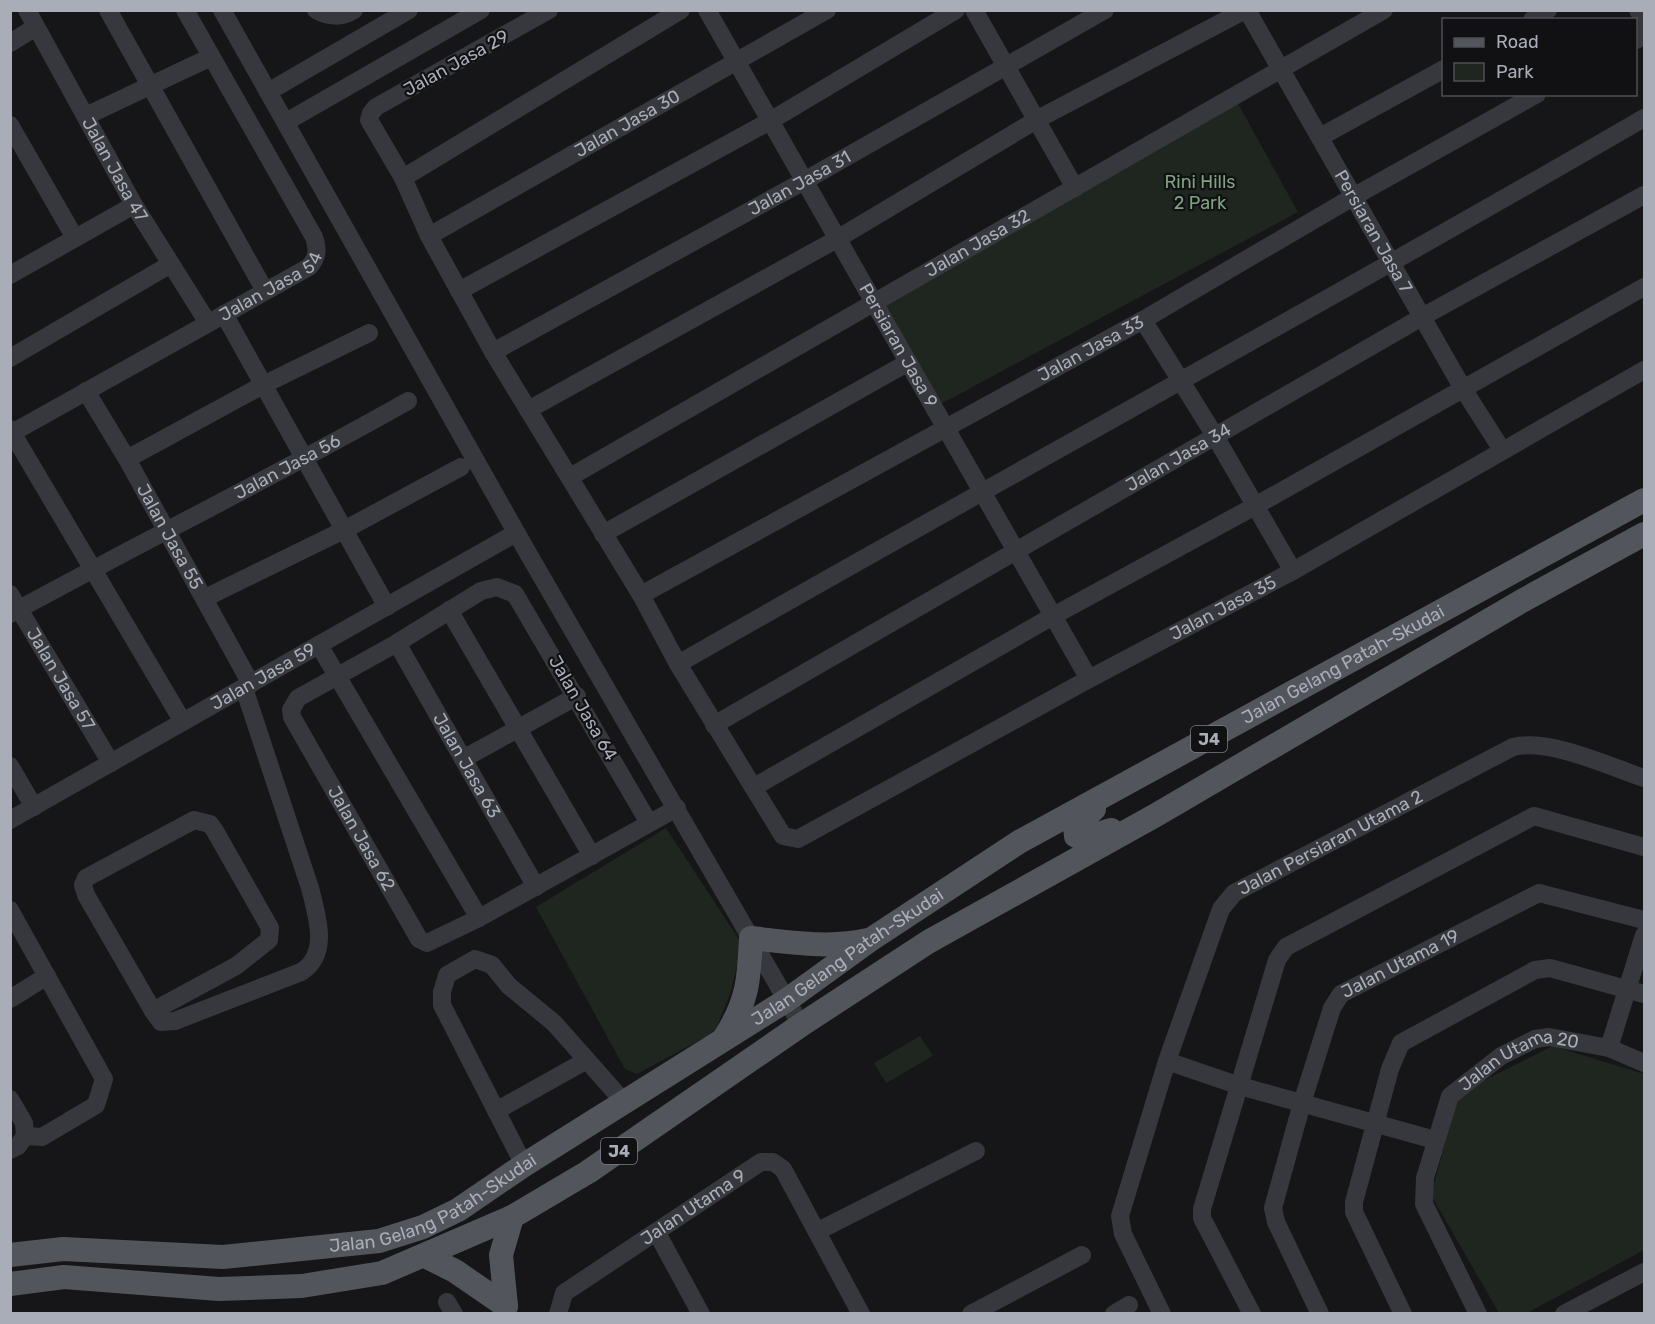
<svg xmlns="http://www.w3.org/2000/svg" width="1655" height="1324" font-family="Rubik,sans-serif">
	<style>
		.green { fill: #1e261f }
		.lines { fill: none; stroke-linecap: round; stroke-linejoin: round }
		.minor { stroke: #37383d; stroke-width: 18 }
		.major { stroke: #53555c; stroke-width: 24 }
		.labels { text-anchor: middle; stroke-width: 4.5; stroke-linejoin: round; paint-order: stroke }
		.shield { fill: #111113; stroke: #7b7e86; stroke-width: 1.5 }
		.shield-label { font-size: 16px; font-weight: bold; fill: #a8adb8 }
		.street-label { font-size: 18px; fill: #a8adb8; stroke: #111113 }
		.park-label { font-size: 18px; fill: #7fa381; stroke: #111113 }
	</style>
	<rect width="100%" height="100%" fill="#161618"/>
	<g class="green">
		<polygon points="1236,100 1298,212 937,406 874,297"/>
		<polygon points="666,828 742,944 731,991 715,1032 637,1074 625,1069 536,907"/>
		<polygon points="920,1036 933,1056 886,1083 874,1063"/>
		<polygon points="1553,1046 1644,1074 1644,1250 1527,1313 1499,1313 1431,1195 1459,1093"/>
	</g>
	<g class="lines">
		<g class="minor">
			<path id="s1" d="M27 10 134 205 208 323"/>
			<polyline points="108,10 265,291"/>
			<polyline points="222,10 525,548 801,1025"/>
			<path d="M316 10C328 17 342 18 354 10"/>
			<path id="s2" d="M549 10 376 107 371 113 369 120 403 178 429 236 493 352 641 595 678 664 783 836 798 839 1089 679 1293 571 1644 370"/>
			<path id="s3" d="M707 10 1089 679"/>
			<polyline points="974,10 1075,188"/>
			<path id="s4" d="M1247 10 1462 387 1502 450"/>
			<polyline points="1638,10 1644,21"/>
			<polyline points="1532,20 1548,10"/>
			<polyline points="1636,40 1644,35"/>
			<polyline points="10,43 36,27"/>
			<polyline points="268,92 409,10"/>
			<polyline points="86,116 211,57"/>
			<polyline points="286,122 481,10"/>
			<polyline points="10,125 75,238"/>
			<polyline points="1320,137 1444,69"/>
			<polyline points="403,178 681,10"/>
			<path id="s5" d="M429 236 827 10"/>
			<polyline points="10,275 134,205"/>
			<polyline points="459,291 770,121 956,10"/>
			<polyline points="224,314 387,607"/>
			<polyline points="1143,320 1215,436 1293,571"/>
			<path id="s6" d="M493 352 804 181 1105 10"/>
			<polyline points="10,358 171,264"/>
			<path id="s7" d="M86 391 127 459 251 684"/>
			<polyline points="528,410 837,239 1038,119 1245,10"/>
			<polyline points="10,429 183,722"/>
			<path id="s8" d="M10 434 309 267C318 257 318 250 314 237L185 10"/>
			<polyline points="127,459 263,385 369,333"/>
			<path id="s9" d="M570 477 1384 10"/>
			<polyline points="603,534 907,363"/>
			<path id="s10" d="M10 594 111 763"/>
			<path id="s11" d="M641 595 1143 320 1353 197 1537 94"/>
			<polyline points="205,598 344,530 461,467"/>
			<polyline points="449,610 592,856"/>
			<path id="s12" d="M10 614C142 542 277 475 408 401"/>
			<path id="s13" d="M397 643 536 887"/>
			<polyline points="319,645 479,918"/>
			<path d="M678 664C999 480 1324 304 1644 118"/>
			<path id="s14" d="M714 725 1422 317 1644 195"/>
			<polyline points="463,759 577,696"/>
			<polyline points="10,766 34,807"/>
			<polyline points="754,787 1053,616 1255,506 1644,287"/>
			<path id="s15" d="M10 820 516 533"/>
			<path id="s16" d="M649 823 515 594 497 587 481 591 397 643 298 698 291 710 292 717 419 939 427 943 479 918 677 808"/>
			<polyline points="10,910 104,1079 96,1105 42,1137 25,1136"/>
			<polyline points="10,999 47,976"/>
			<path d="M153 1011 236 966 269 940 270 928 215 831 210 824 194 820 86 878 83 885 86 895 153 1011 161 1022 175 1021 301 972C330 954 317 916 310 888L244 688"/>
			<polyline points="1609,1048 1644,935"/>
			<polyline points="1167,1061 1240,1086 1435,1140"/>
			<polyline points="10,1099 24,1123 25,1136"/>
			<polyline points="496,1111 587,1060"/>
			<polyline points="10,1150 18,1146 25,1136"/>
			<polyline points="524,1165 442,1005 442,992 447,975 475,959 492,965 509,986 554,1023 624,1102"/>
			<polyline points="818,1231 976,1151"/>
			<polyline points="657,1233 701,1314"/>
			<polyline points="447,1302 454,1314"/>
			<path id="s17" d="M558 1314 564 1293 761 1162H773L783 1169 861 1314"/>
			<polyline points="971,1314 1082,1255"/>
			<polyline points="1114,1314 1129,1305"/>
			<path id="s18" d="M1162 1314 1123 1234 1120 1216 1167 1061 1221 909 1234 893 1513 747C1549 738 1608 766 1644 778"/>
			<polyline points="1252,1314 1202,1218 1202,1209 1277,960 1286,947 1534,816 1644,847"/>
			<path id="s19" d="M1320 1314 1276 1222 1273 1208 1302 1103 1332 1008 1341 994 1539 893 1644 920"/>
			<polyline points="1403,1314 1354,1212 1354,1202 1390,1069 1401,1043 1535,970 1550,968 1644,994"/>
			<path id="s20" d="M1478 1314 1424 1204 1425 1178 1450 1096 1501 1056 1535 1039 1549 1037 1609 1048 1644 1063"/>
			<polyline points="1564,1314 1644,1272"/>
		</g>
		<g class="major">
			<polyline points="1094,809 1075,826 1076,836 1083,839 1111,830"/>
			<path d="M725 1037C748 1001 749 980 751 938 789 942 830 949 868 940"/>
			<path id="s21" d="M10 1255 63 1249 223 1257 379 1241 423 1227 458 1210 524 1165 787 1000 870 940 1019 842 1644 500"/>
			<polyline points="425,1256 455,1271 506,1306"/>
			<polyline points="10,1284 64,1277 219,1289 302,1286 382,1273 512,1217 588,1172 801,1025 928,942 1156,815 1520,602 1644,534"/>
			<polyline points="506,1306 501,1255 512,1217"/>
		</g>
	</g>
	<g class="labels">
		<g class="shield">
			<rect x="1191" y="726" width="36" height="26" rx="4.5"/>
			<rect x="601" y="1138" width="36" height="26" rx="4.5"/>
		</g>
		<g class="shield-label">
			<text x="1209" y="745">J4</text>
			<text x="619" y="1157">J4</text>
		</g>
		<g class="street-label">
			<text transform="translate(456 63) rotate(-29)" y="6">Jalan Jasa 29</text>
			<text dy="6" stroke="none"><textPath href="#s5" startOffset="228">Jalan Jasa 30</textPath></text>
			<text dy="6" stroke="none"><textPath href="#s1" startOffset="182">Jalan Jasa 47</textPath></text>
			<text dy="6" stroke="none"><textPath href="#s6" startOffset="350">Jalan Jasa 31</textPath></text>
			<text dy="6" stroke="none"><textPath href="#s4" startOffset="255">Persiaran Jasa 7</textPath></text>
			<text dy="6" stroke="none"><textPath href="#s9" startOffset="470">Jalan Jasa 32</textPath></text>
			<text dy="6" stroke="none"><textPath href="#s8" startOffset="300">Jalan Jasa 54</textPath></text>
			<text dy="6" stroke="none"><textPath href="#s3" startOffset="386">Persiaran Jasa 9</textPath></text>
			<text dy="6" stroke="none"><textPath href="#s11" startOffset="513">Jalan Jasa 33</textPath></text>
			<text dy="6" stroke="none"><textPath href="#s14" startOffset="536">Jalan Jasa 34</textPath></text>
			<text dy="6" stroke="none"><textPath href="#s12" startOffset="314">Jalan Jasa 56</textPath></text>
			<text dy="6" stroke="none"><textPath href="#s7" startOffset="168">Jalan Jasa 55</textPath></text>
			<text dy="6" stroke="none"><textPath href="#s2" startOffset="1540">Jalan Jasa 35</textPath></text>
			<text dy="6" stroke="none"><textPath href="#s21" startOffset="1496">Jalan Gelang Patah-Skudai</textPath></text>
			<text dy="6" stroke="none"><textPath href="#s15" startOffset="291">Jalan Jasa 59</textPath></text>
			<text dy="6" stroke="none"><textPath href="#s10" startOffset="99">Jalan Jasa 57</textPath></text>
			<text transform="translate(583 708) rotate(60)" y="6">Jalan Jasa 64</text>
			<text dy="6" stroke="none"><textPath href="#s13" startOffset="141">Jalan Jasa 63</textPath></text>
			<text dy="6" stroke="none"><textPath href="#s16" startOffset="674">Jalan Jasa 62</textPath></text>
			<text dy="6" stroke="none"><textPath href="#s18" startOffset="560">Jalan Persiaran Utama 2</textPath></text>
			<text dy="6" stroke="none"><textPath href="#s21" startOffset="920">Jalan Gelang Patah-Skudai</textPath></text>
			<text dy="6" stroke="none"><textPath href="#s19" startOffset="408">Jalan Utama 19</textPath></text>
			<text dy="6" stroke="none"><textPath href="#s20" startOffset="315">Jalan Utama 20</textPath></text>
			<text dy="6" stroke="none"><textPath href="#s21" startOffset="434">Jalan Gelang Patah-Skudai</textPath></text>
			<text dy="6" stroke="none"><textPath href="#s17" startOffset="177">Jalan Utama 9</textPath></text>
		</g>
		<g class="park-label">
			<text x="1200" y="188">Rini Hills<tspan x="1200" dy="21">2 Park</tspan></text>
		</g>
	</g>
	<rect width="1655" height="1324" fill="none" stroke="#a8adb8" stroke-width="24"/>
	<rect x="1442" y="18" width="195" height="78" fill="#111113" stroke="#4d4f55" stroke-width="1.5"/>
	<rect x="1454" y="38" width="30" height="9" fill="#53555c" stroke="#4d4f55" stroke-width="1.5"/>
	<text x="1496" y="48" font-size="18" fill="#a8adb8">Road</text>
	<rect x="1454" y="63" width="30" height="18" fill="#1e261f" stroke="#4d4f55" stroke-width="1.5"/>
	<text x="1496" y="78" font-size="18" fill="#a8adb8">Park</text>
</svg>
